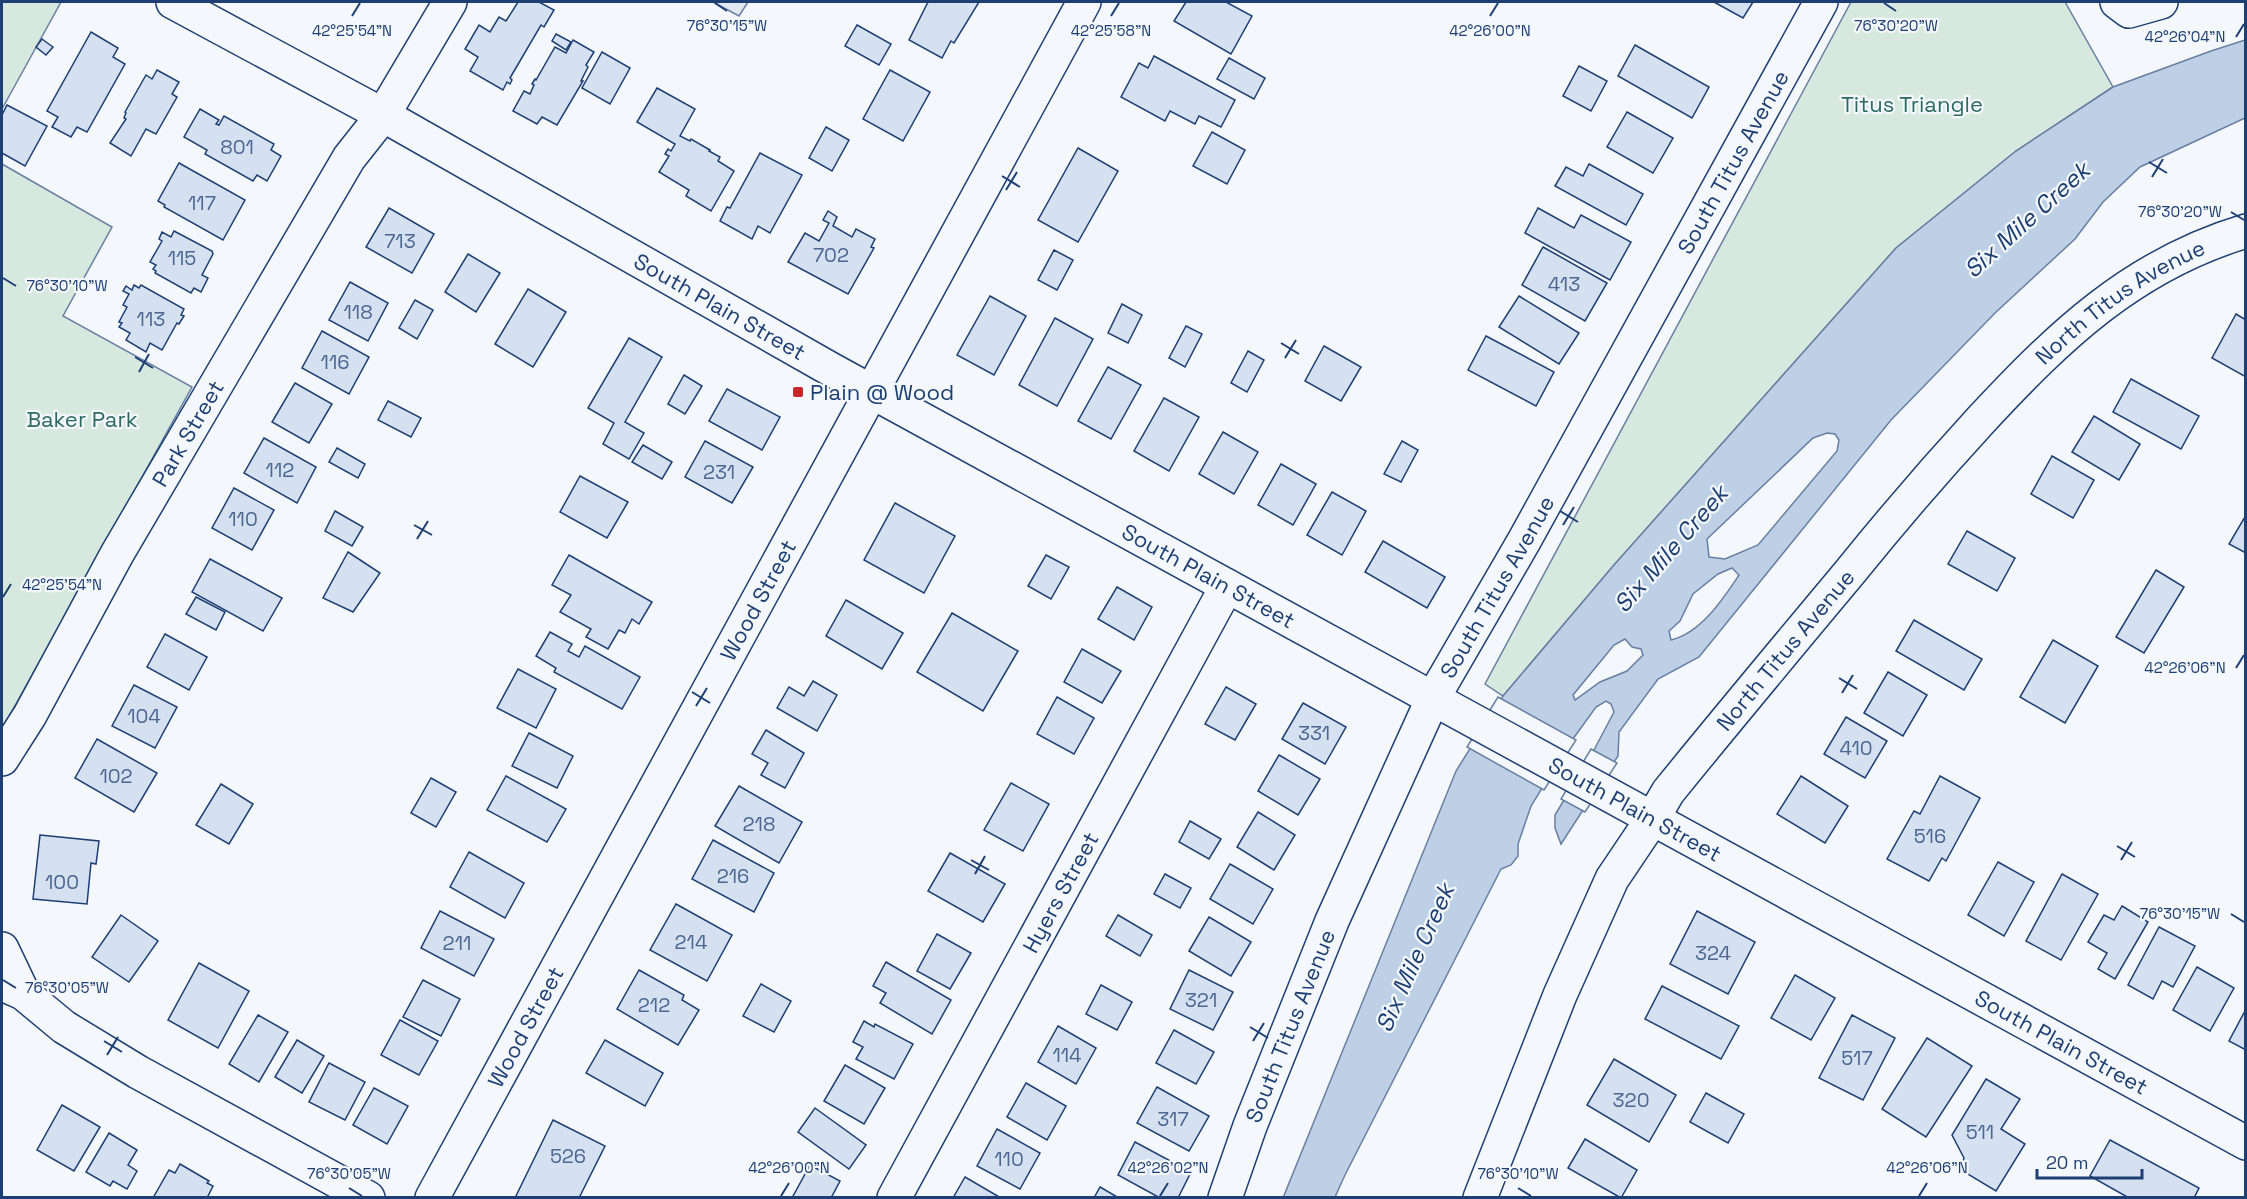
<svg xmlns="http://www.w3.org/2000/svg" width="2247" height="1199" font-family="'Space Grotesk',sans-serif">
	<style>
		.green { fill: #d7e8df; stroke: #687fa3; stroke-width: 1.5 }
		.parking { fill: #e3e8f0; stroke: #687fa3; stroke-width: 1.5 }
		.water { fill: #bed0e5; stroke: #687fa3; stroke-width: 1.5; fill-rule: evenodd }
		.pier { fill: #f4f7fb; stroke: #687fa3; stroke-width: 1.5 }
		.building { fill: #d5e0f0; stroke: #1d3f73; stroke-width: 1.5 }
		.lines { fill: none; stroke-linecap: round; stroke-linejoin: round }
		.minor-casing { stroke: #1d3f73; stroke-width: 36 }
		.minor { stroke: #f4f7fb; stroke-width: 33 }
		.ticks { fill: none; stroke: #1d3f73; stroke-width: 2 }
		.poi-dot { fill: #c62828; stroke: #f4f7fb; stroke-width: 2 }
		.labels { text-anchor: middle; stroke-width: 4.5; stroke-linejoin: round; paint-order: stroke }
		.number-label { font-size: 20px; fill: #4b6792 }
		.park-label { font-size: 22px; fill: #2c6c60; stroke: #f4f7fb }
		.street-label { font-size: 22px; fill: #1d3f73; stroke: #f4f7fb }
		.poi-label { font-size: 22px; fill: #1d3f73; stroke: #f4f7fb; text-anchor: start }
		.water-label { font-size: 24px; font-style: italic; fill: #1d3f73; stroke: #f4f7fb }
		.ticks-label { font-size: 15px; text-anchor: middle; fill: #1d3f73; stroke: #f4f7fb; stroke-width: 4.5; stroke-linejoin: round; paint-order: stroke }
	</style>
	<rect width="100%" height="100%" fill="#f4f7fb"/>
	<g class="green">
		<polygon points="2,2 61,2 2,109"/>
		<polygon points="1851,2 2065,2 2113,87 2016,151 1896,248 1614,565 1503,696 1485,684"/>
		<polygon points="2,164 112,227 63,316 192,387 2,729"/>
	</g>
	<polygon class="parking" points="713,2 748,2 739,16"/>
	<path class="water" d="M2245 40V118L2140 167 2103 202 2075 239 1995 313 1891 420 1699 657 1658 679 1619 732 1618 756 1561 844 1555 828V815L1594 750 1614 712 1611 704 1606 701 1596 707 1570 743 1531 806 1518 844V856L1511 865 1501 869 1345 1175 1335 1197 1283 1198 1456 771 1503 696 1614 565 1896 248 2016 151 2113 87 2211 51ZM1827 433 1835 434 1839 440 1837 451 1758 545 1725 559 1709 557 1707 539 1813 438ZM1732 568 1739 575C1723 599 1701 633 1671 640L1669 631 1680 621 1693 594 1718 574ZM1625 639 1632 647 1641 649 1643 655 1627 671 1600 682 1575 700 1573 695 1614 645Z"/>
	<g class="pier">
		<polygon points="1498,697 1576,740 1544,790 1467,747"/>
		<polygon points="1591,749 1617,763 1585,812 1561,799"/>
	</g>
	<g class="building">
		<polygon points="518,2 539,2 554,10 544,27 541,25 510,78 512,80 510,84 507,82 503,90 470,71 478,57 465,49 479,25 490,32 499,17 506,21"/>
		<polygon points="928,2 979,2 954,43 951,41 942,58 909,40"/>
		<polygon points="1186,2 1226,2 1252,16 1231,54 1174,21"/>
		<polygon points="1714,2 1753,2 1743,18"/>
		<polygon points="857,25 891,44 879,65 845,46"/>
		<polygon points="91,32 118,48 113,57 125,64 87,132 77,127 71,137 52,127 58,117 47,111"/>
		<polygon points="556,34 571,42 566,50 552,41"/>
		<polygon points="42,39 53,47 46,55 36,47"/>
		<polygon points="573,40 594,52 586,65 588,67 581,81 583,81 557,125 542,117 537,124 513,111 524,91 530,94 534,85 532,84 535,79 536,80 555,47 566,53"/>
		<polygon points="1635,45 1709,87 1692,118 1618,76"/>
		<polygon points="602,52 630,68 610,104 582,88"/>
		<polygon points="1154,56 1235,100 1221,127 1199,116 1195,124 1170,111 1165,121 1121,97 1139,63 1148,68"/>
		<polygon points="1229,58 1265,78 1254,99 1217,79"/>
		<polygon points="1579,66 1607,81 1591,111 1563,96"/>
		<polygon points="157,70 179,82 172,94 177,97 156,134 146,129 131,156 110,143 126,119 124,118 126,113 125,112 146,75 152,79"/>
		<polygon points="890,70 930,92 903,141 863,119"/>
		<polygon points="657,88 695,109 680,136 690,141 691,139 710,150 709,151 720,157 718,161 734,171 711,211 686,196 689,190 659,172 669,156 665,154 668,149 671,151 675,144 637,122"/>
		<polygon points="7,105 47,126 25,166 2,153 2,115"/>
		<polygon points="200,109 219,120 216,124 219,125 224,116 274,144 271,150 281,156 267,181 257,175 253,181 205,154 207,150 184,137"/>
		<polygon points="1627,112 1673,138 1653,173 1607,147"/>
		<polygon points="826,127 849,140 832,171 809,158"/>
		<polygon points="1212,132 1245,150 1227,184 1193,166"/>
		<polygon points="1078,148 1118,171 1078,242 1038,220"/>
		<polygon points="760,153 802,175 770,233 758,226 752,239 720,221 727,207 730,208"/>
		<polygon points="179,163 245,200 223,240 164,207 165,205 158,201"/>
		<polygon points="1589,164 1643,194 1626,225 1555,186 1566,167 1583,176"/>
		<polygon points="389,208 434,234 412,273 366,247"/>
		<polygon points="1538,208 1574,228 1581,215 1631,242 1610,280 1525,233"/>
		<polygon points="828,211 837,217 833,226 852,237 856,229 875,239 871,247 874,248 848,294 788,262 805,233 819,241 829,223 823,220"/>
		<polygon points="174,231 212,251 213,254 202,275 208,278 201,292 194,288 191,293 155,273 156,271 153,269 156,265 150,262 162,241 159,239 162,232 171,237"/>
		<polygon points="1543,247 1607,283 1585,321 1522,285"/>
		<polygon points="1054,250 1073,260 1057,290 1038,280"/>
		<polygon points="468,254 500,273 476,312 445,292"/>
		<polygon points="350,282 388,303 368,341 329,320"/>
		<polygon points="134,285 139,288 141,285 184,309 181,315 184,316 179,324 177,323 162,350 150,343 146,352 126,340 130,333 119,327 122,323 119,322 127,307 123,305 129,294 123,291 126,286 132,290"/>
		<polygon points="528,289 566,312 533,367 495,344"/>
		<polygon points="990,296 1026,316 994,375 957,355"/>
		<polygon points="1519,296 1579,333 1559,364 1499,327"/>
		<polygon points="415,300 433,310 417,339 399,328"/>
		<polygon points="1122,304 1142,315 1128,343 1108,333"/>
		<polygon points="2236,314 2246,320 2246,377 2212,358"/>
		<polygon points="1055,318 1093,339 1057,406 1019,385"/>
		<polygon points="1186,326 1202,334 1185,367 1169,358"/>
		<polygon points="322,331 369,357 349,394 302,368"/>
		<polygon points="1486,336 1554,372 1536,406 1468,370"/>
		<polygon points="629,338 662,357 625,422 644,433 629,459 603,444 614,423 588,408"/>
		<polygon points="1324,346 1361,367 1341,401 1305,381"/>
		<polygon points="1248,351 1264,360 1247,392 1231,383"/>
		<polygon points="1108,367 1141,385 1111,439 1078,421"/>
		<polygon points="684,375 702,386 685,414 668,404"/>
		<polygon points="2131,379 2199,416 2181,449 2113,412"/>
		<polygon points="295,383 332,404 309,443 272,422"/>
		<polygon points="727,389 780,417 762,450 709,421"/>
		<polygon points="1164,398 1199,417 1169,471 1134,451"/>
		<polygon points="388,401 421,418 411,437 378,420"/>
		<polygon points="2094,416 2140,444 2119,480 2072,452"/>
		<polygon points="1223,432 1258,452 1234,494 1199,474"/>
		<polygon points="264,438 316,467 297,503 244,473"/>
		<polygon points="705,441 753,467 732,503 685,477"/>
		<polygon points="1402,441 1418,450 1401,482 1384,474"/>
		<polygon points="643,445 672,462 662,479 632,462"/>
		<polygon points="337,448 365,464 358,478 329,462"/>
		<polygon points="2052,456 2094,480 2073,518 2031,494"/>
		<polygon points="1281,464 1316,484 1293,525 1258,505"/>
		<polygon points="580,476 628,502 607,538 560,512"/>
		<polygon points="234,488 274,510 252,550 212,528"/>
		<polygon points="1332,492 1366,511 1342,555 1307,535"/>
		<polygon points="895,503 955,536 924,593 864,560"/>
		<polygon points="335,511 363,527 352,546 325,531"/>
		<polygon points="2246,515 2246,553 2229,544"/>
		<polygon points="1967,531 2015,558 1997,591 1948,564"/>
		<polygon points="1383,541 1445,577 1427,608 1365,572"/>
		<polygon points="348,552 380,573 353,612 323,598"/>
		<polygon points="569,555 652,602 639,624 632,619 625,633 619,630 608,649 586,637 591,629 560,612 571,595 552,585"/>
		<polygon points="1046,555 1069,567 1051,599 1028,586"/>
		<polygon points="210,559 282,598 263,631 192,592"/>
		<polygon points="2156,570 2184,587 2144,653 2116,637"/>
		<polygon points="1117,587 1152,607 1134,640 1098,619"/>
		<polygon points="196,597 225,612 216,630 186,614"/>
		<polygon points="846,600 903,633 882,669 826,636"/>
		<polygon points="952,613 1018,651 983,711 917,672"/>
		<polygon points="1914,620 1982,659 1964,690 1896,651"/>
		<polygon points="550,632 572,644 568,651 579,657 585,646 640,677 622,709 554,672 556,668 536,656"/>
		<polygon points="165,634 207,657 189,690 147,667"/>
		<polygon points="2053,640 2098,666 2065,723 2020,697"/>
		<polygon points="1082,649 1121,671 1102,703 1064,682"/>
		<polygon points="518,669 556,689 536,728 497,708"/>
		<polygon points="1888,672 1927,695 1903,736 1864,713"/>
		<polygon points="813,681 837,695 817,731 777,708 789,687 804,696"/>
		<polygon points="134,685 177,707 155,748 112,726"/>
		<polygon points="1226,687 1256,704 1235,740 1205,724"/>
		<polygon points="1057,697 1094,718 1074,754 1037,734"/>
		<polygon points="1303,703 1346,727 1325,764 1282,739"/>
		<polygon points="1846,717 1887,741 1865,778 1824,754"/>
		<polygon points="766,730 804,753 785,788 761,775 768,763 752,754"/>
		<polygon points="529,733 573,756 557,788 512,766"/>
		<polygon points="97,739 157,773 134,812 75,778"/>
		<polygon points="1279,755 1320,779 1298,815 1258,791"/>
		<polygon points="506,776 566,809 547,842 487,810"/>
		<polygon points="1801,776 1848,806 1825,843 1777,814"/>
		<polygon points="1940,776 1980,798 1946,861 1942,858 1929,881 1887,859 1914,811 1920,814"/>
		<polygon points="431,778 456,792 436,827 411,813"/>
		<polygon points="1011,783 1049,804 1023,851 984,830"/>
		<polygon points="221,784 253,804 229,844 196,825"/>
		<polygon points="739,786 802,822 779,863 715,826"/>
		<polygon points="1258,812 1295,835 1274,870 1237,847"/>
		<polygon points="1190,821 1221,839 1209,859 1179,842"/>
		<polygon points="40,835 99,841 96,864 91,863 87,904 33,899"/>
		<polygon points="713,840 774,873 754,912 692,879"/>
		<polygon points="469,852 524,883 505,918 450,887"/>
		<polygon points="950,853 1005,884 983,922 928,891"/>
		<polygon points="1998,862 2034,882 2004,936 1968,915"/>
		<polygon points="1230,864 1273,889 1253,924 1210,899"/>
		<polygon points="1165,874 1191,888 1180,908 1154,894"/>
		<polygon points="2062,874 2098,894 2061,960 2026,941"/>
		<polygon points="676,904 732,935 707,981 650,950"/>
		<polygon points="2122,906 2148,922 2115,979 2098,969 2107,953 2088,942 2104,915 2114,920"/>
		<polygon points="440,911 494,939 474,976 421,948"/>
		<polygon points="1697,911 1755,942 1728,994 1670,964"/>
		<polygon points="121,915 158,941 129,982 92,957"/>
		<polygon points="1118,915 1152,935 1140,956 1106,936"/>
		<polygon points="1209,917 1251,942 1231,976 1189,951"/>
		<polygon points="2159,927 2195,946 2173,987 2162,981 2153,999 2128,985"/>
		<polygon points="937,934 971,953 950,989 917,971"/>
		<polygon points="886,962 951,1000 932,1034 880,1003 886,993 873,986"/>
		<polygon points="199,963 249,991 218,1048 168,1020"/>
		<polygon points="2197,967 2234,988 2210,1031 2173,1010"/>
		<polygon points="639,970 684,995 682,1000 699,1010 678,1045 617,1009"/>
		<polygon points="1189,970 1233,992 1213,1030 1170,1009"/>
		<polygon points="1795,975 1835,998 1811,1040 1771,1018"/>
		<polygon points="423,980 460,999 441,1036 403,1017"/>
		<polygon points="761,984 791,1001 774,1032 743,1016"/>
		<polygon points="1101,985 1132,1002 1117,1030 1086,1014"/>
		<polygon points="1662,986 1739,1026 1721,1059 1645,1019"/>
		<polygon points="2246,1009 2246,1050 2229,1041"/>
		<polygon points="258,1015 288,1032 259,1082 229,1064"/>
		<polygon points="1852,1015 1895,1038 1863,1100 1819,1078"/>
		<polygon points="400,1020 438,1041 419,1075 381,1055"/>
		<polygon points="864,1021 874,1027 875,1024 913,1044 894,1079 856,1059 863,1047 853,1042"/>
		<polygon points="1058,1026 1096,1048 1076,1084 1038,1062"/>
		<polygon points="1174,1030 1214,1052 1196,1084 1156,1063"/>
		<polygon points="1927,1038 1972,1066 1926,1137 1882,1109"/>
		<polygon points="297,1040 324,1056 302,1093 275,1077"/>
		<polygon points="605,1040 663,1073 645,1106 586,1073"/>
		<polygon points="1614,1059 1676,1095 1649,1142 1587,1105"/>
		<polygon points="329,1063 365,1082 345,1120 309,1102"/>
		<polygon points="845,1065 885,1088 864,1124 824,1101"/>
		<polygon points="1986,1079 2020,1099 2001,1129 2025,1144 1996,1191 1961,1170 1964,1158 1952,1135"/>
		<polygon points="1026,1083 1066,1106 1047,1140 1007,1117"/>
		<polygon points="1157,1087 1209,1116 1189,1151 1137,1123"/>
		<polygon points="374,1088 408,1106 387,1144 353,1125"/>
		<polygon points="1706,1093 1744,1114 1728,1143 1690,1122"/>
		<polygon points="62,1105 100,1127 74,1171 37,1150"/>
		<polygon points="815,1108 866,1145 849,1169 798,1132"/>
		<polygon points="553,1120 605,1146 579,1198 515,1198"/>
		<polygon points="997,1129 1040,1153 1020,1189 977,1166"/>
		<polygon points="109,1133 137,1150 128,1165 137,1171 127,1189 113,1181 110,1186 86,1172"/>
		<polygon points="1585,1139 1637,1170 1621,1198 1568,1168"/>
		<polygon points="2110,1140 2199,1188 2194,1198 2129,1198 2090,1176"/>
		<polygon points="1135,1142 1191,1172 1178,1198 1160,1198 1118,1175"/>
		<polygon points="180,1164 209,1181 207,1183 213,1186 207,1198 153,1198 169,1170 175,1173"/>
		<polygon points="810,1165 840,1181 831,1198 792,1198"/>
		<polygon points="965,1177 1001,1198 953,1198"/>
		<polygon points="1100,1187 1119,1198 1094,1198"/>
	</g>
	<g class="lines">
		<defs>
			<g id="minor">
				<path id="s1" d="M173 2 383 115 832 370 2246 1143"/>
				<polyline points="2117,2 2129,11 2161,2"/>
				<path id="s2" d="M2 759 30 715 117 554 349 158 383 115 450 2"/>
				<polyline points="2,949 23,993"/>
				<polyline points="2,984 23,993 64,1027 138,1072 368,1198"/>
				<path id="s3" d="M432 1198 1084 2"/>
				<path id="s4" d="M894 1198 1227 586"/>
				<path id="s5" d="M1225 1198 1250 1126 1332 921 1433 698 1524 541 1821 2"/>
				<path id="s6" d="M1480 1198 1560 995 1612 879 1653 818 1668 792C1728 718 1789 645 1850 572 1892 520 1935 470 1980 421 2058 337 2132 265 2246 231"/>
			</g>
		</defs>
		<use href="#minor" class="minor-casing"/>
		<use href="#minor" class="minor"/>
	</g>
	<path class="ticks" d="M715 3 727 11M1884 3 1896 11M352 16 360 3M1111 16 1119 3M1490 16 1498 3M2236 37 2244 24M2149 162 2167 173M1002 176 1020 187M2152 177 2163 159M1006 190 1017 172M2231 212 2244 220M3 278 16 286M1281 343 1299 354M135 357 153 368M1285 358 1296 340M139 372 149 354M1560 511 1578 522M414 525 432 535M1563 525 1574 507M417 539 428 521M3 597 11 584M2236 668 2244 655M1839 678 1857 689M692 692 710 703M1842 693 1853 675M696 706 707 688M2117 846 2135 857M971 860 989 870M2121 860 2132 842M975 874 985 856M2231 914 2244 922M3 980 16 988M1250 1027 1268 1038M104 1041 122 1052M1253 1041 1264 1023M107 1055 118 1037M349 1188 362 1196M1518 1188 1531 1196M781 1196 789 1183M1160 1196 1168 1183M1919 1196 1927 1183"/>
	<rect class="poi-dot" x="792" y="386" width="12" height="12" rx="3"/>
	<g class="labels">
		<g class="number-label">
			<text x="237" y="154">801</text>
			<text x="202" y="210">117</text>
			<text x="400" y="248">713</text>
			<text x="831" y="262">702</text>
			<text x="182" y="265">115</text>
			<text x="1564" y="291">413</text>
			<text x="358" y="319">118</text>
			<text x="151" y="326">113</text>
			<text x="335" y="369">116</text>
			<text x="280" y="477">112</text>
			<text x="719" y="479">231</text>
			<text x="243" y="526">110</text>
			<text x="144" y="723">104</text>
			<text x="1314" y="740">331</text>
			<text x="1856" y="755">410</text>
			<text x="116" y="783">102</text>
			<text x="759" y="831">218</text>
			<text x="1930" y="843">516</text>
			<text x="733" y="883">216</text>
			<text x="62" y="889">100</text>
			<text x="691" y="949">214</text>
			<text x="457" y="950">211</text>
			<text x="1713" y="960">324</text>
			<text x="1201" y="1007">321</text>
			<text x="654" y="1012">212</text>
			<text x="1067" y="1062">114</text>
			<text x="1857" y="1065">517</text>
			<text x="1631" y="1107">320</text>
			<text x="1173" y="1126">317</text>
			<text x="1980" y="1139">511</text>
			<text x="568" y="1163">526</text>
			<text x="1009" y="1166">110</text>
		</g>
		<g class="park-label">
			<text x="1912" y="112">Titus Triangle</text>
			<text x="82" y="427">Baker Park</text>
		</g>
		<g class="street-label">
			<text dy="8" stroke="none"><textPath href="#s5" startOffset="1156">South Titus Avenue</textPath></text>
			<text dy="8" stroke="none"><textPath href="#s6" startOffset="1119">North Titus Avenue</textPath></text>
			<text dy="8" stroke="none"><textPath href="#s1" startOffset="626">South Plain Street</textPath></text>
			<text dy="8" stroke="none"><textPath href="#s2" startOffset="375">Park Street</textPath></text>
			<text dy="8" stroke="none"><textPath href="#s1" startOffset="1184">South Plain Street</textPath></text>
			<text dy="8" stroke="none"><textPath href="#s5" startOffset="670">South Titus Avenue</textPath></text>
			<text dy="8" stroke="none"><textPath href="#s3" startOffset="681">Wood Street</textPath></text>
			<text dy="8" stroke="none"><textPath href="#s6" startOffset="633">North Titus Avenue</textPath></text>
			<text dy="8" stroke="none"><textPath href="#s1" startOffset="1670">South Plain Street</textPath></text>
			<text dy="8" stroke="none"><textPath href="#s4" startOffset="348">Hyers Street</textPath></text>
			<text dy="8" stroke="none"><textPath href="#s3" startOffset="195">Wood Street</textPath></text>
			<text dy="8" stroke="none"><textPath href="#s5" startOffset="184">South Titus Avenue</textPath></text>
			<text dy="8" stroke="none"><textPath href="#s1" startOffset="2156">South Plain Street</textPath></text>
		</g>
		<g class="poi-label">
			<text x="810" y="400">Plain @ Wood</text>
		</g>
		<g class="water-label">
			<text transform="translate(2027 220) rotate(-42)" y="8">Six Mile Creek</text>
			<text transform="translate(1671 549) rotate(-49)" y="8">Six Mile Creek</text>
			<text transform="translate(1415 958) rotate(-66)" y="8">Six Mile Creek</text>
		</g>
	</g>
	<g class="ticks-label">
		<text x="727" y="31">76°30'15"W</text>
		<text x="1896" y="31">76°30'20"W</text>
		<text x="1111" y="36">42°25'58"N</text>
		<text x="1490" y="36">42°26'00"N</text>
		<text x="352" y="36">42°25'54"N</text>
		<text x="2185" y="42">42°26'04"N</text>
		<text x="2180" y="217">76°30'20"W</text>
		<text x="67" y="291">76°30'10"W</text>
		<text x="62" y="590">42°25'54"N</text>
		<text x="2185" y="673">42°26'06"N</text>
		<text x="2180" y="919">76°30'15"W</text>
		<text x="67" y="993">76°30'05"W</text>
		<text x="789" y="1173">42°26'00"N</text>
		<text x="1168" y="1173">42°26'02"N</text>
		<text x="1927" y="1173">42°26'06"N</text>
		<text x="349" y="1179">76°30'05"W</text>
		<text x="1518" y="1179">76°30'10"W</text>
	</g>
	<rect width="2247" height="1199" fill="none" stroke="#1d3f73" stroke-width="6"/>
	<path d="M2037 1169v9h105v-9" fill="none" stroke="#1d3f73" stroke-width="3"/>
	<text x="2046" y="1169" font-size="18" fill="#1d3f73" stroke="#f4f7fb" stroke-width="4.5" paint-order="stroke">20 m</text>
</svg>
